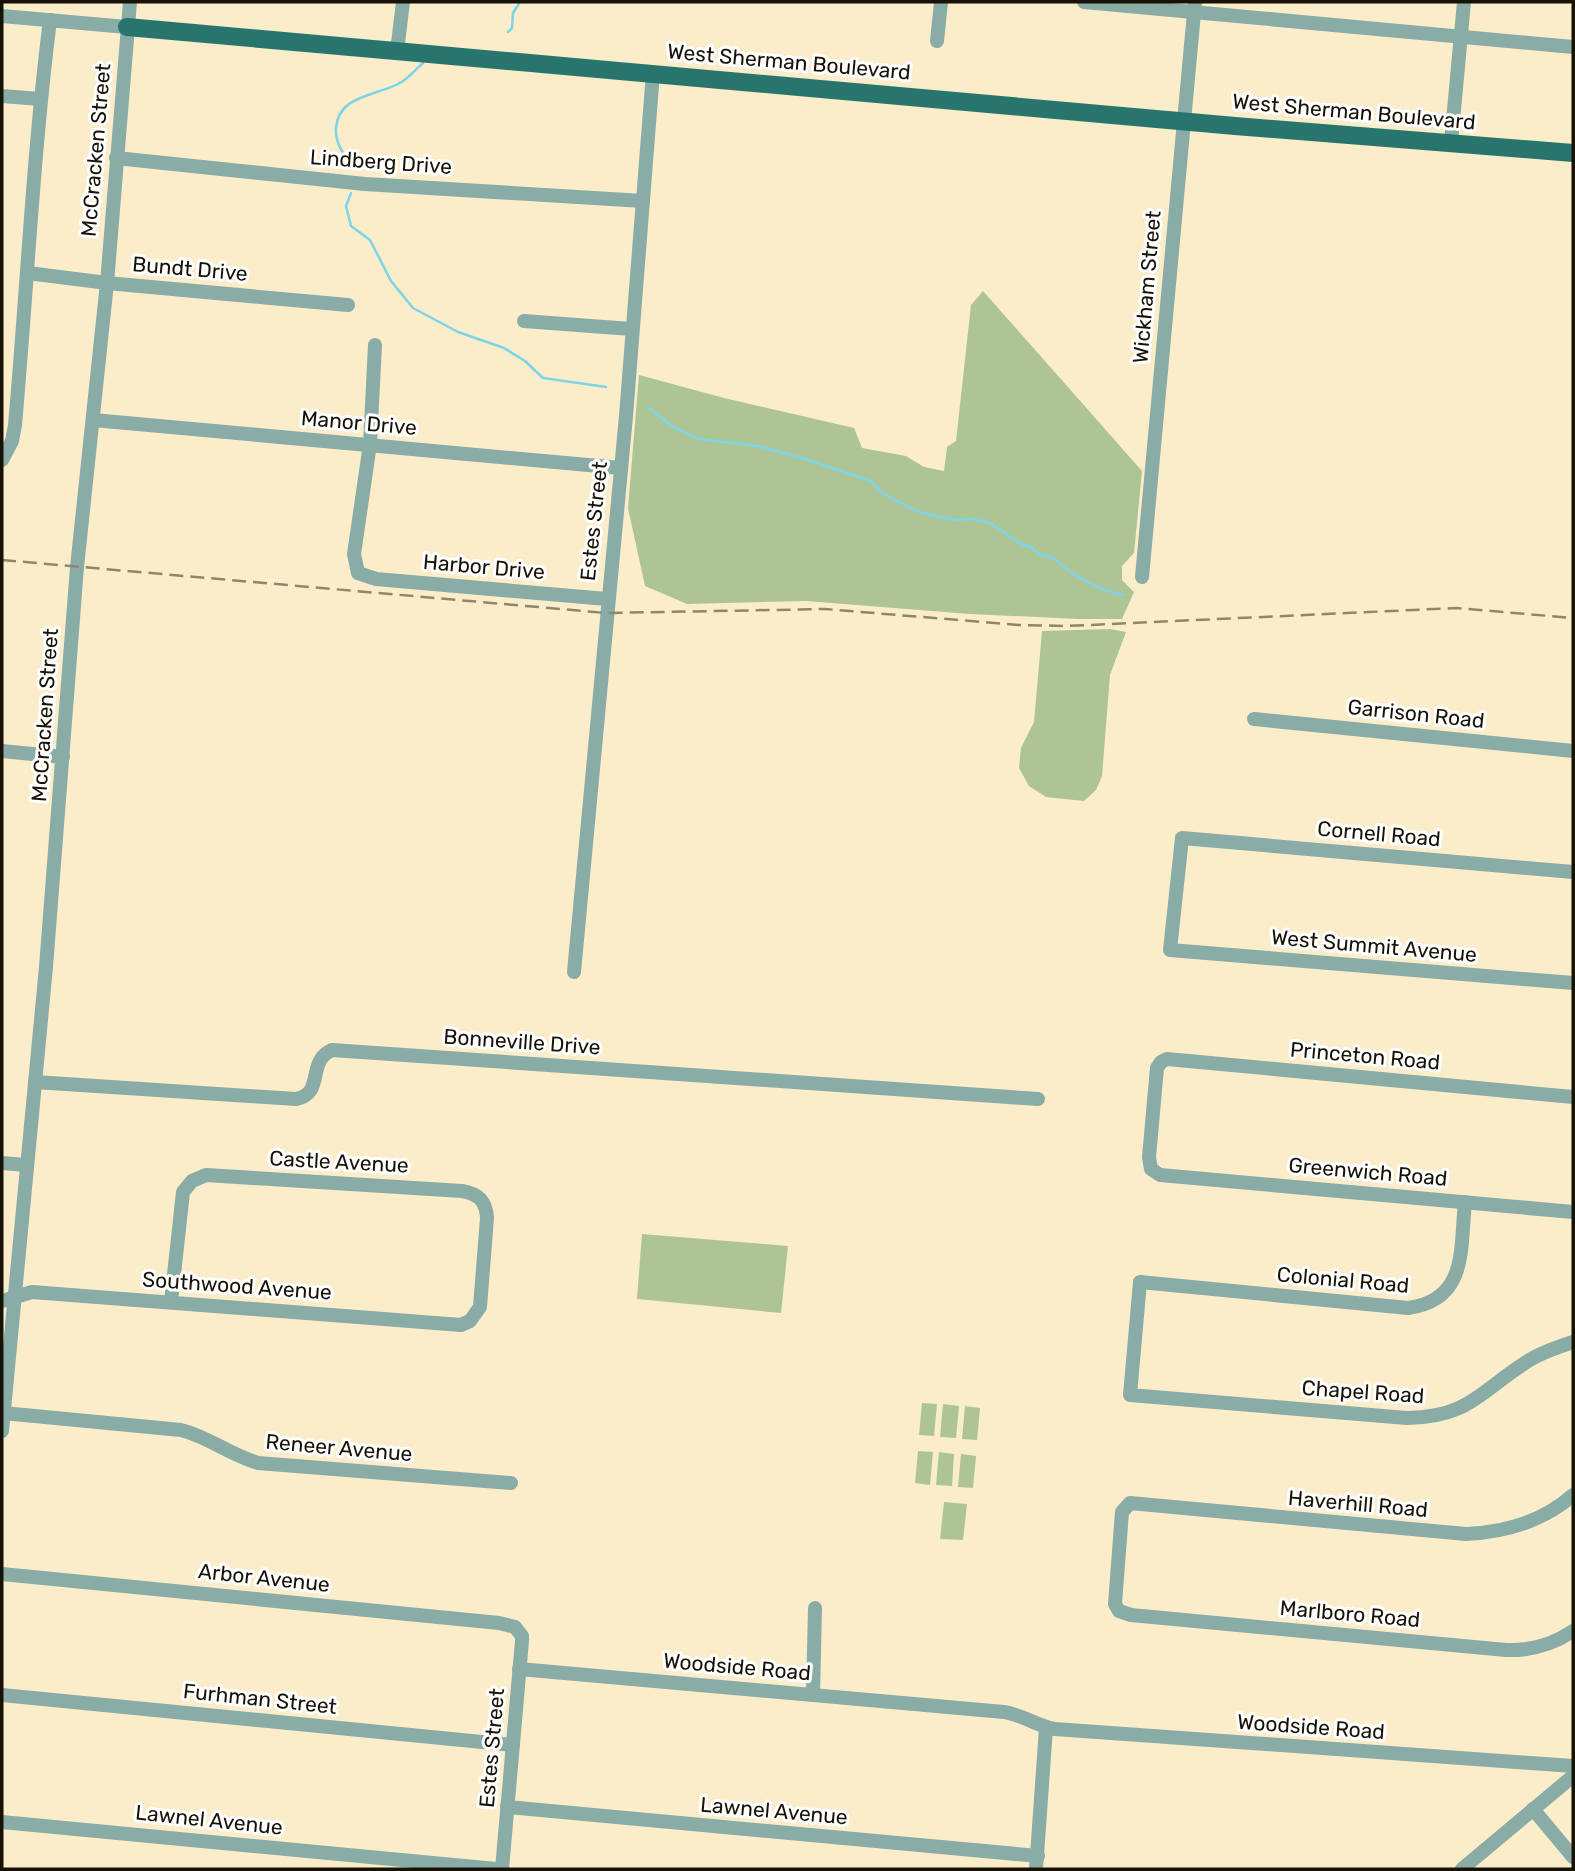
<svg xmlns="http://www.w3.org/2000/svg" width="1575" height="1871" font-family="Rubik,sans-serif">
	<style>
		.green { fill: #adc495 }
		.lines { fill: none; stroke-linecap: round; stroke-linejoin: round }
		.stream { stroke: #7dd4e7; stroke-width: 2.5 }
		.minor { stroke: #89aca7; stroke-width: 14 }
		.major { stroke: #28756d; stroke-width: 18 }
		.rail { stroke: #90856d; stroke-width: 2.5; stroke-dasharray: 14 7; stroke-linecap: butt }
		.labels { text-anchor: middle; stroke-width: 6; stroke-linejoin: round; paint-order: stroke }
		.street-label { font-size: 21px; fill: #171206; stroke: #fff }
	</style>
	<rect width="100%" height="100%" fill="#fcedca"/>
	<g class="green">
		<polygon points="983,291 1142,471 1134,553 1122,566 1122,580 1134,592 1122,619 1079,619 970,614 806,601 687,604 645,586 628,508 639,375 724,398 854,428 862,448 906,456 924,467 944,471 947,447 956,441 971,305"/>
		<polygon points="1110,629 1126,632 1110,675 1102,776 1096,790 1084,801 1046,797 1029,786 1019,768 1021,748 1034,722 1042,631"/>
		<polygon points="642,1234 788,1246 781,1313 637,1299"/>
		<polygon points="922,1403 937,1404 934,1436 919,1435"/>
		<polygon points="943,1404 959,1406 956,1438 940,1437"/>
		<polygon points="965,1406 980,1408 977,1440 962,1439"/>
		<polygon points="918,1451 933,1452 930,1485 915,1483"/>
		<polygon points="939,1452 954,1454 952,1486 936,1485"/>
		<polygon points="961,1454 976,1456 973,1488 958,1487"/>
		<polygon points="944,1502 967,1504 963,1540 940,1539"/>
	</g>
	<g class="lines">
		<g class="stream">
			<polyline points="508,32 512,28 513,13 520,2"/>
			<path d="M350 163C342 152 335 142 336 128 338 96 374 96 398 84 407 80 415 70 423 63"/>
			<polyline points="351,193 346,206 351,226 370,240 391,281 413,308 458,332 504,348 525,361 543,378 606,387"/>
			<path d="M648 407 673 427 699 439 758 446 802 458 871 481 882 493 916 511 940 517 956 520 974 519 990 523 1021 544 1031 547 1040 555C1056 555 1060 565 1072 573 1086 582 1108 593 1123 595"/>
		</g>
		<g class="minor">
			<polyline points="1084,2 1573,47"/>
			<polyline points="2,16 127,27"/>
			<polyline points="937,41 941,2"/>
			<polyline points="397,51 403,2"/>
			<polyline points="2,96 40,99"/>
			<polyline points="1451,142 1464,2"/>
			<polyline points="116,158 365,184 643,201"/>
			<polyline points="28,273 107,283 348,305"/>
			<polyline points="524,321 631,329"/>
			<polyline points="375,345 370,444 354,554 358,573 376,579 607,599"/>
			<polyline points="93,420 621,468"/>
			<path d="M2 460 12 441 15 425C27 290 33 154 50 20"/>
			<polyline points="1142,577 1195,2"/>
			<polyline points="1254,719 1573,751"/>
			<polyline points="2,751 63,757"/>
			<polyline points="1573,872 1182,838 1170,950 1573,983"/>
			<polyline points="574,972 626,416 653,73"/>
			<path d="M35 1082 296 1099C325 1094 306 1061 332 1050L1038 1099"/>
			<polyline points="1573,1097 1167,1059 1161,1062 1157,1068 1149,1157 1151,1169 1160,1175 1573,1212"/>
			<polyline points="2,1163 26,1165"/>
			<path d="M1465 1202C1460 1249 1468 1300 1408 1308L1140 1282 1130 1395 1407 1418C1470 1417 1480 1391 1528 1361 1542 1352 1558 1347 1573 1342"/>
			<path d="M2 1301 32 1292 461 1325 470 1321 480 1307 487 1218C486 1201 479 1194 462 1191L206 1175 192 1181 183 1192 171 1302"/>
			<path d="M3 1413 181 1430C209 1437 230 1455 258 1463L511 1483"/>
			<polyline points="2,1431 46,967 77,567 107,283 130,2"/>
			<path d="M1573 1495C1542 1522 1506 1532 1466 1534L1130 1503 1122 1512 1115 1604 1119 1611 1131 1615 1506 1650C1531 1651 1552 1645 1573 1631"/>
			<polyline points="2,1574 499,1623 515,1627 522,1636 522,1641 502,1869"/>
			<path d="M519 1669 1004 1712C1023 1715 1039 1727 1055 1729L1573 1766"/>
			<polyline points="2,1695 513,1745"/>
			<polyline points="813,1695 815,1608"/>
			<polyline points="507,1807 1038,1856"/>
			<polyline points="1533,1809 1573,1857"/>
			<polyline points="2,1822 496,1869"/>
			<polyline points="1036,1869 1046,1728"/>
			<polyline points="1462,1869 1573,1776"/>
		</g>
		<polyline class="major" points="127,27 1235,126 1573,153"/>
		<polyline class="rail" points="2,560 606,613 825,609 1019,625 1067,626 1456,608 1573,618"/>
	</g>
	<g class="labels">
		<g class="street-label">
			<text transform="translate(789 62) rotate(5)" y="7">West Sherman Boulevard</text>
			<text transform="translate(1354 112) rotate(5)" y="7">West Sherman Boulevard</text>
			<text transform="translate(96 150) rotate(-85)" y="7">McCracken Street</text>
			<text transform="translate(381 162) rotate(4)" y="7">Lindberg Drive</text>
			<text transform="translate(190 269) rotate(5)" y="7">Bundt Drive</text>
			<text transform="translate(1147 287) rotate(-85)" y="7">Wickham Street</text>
			<text transform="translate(359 423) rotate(5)" y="7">Manor Drive</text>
			<text transform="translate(594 521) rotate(-84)" y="7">Estes Street</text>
			<text transform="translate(484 567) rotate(5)" y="7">Harbor Drive</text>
			<text transform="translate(1416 714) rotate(6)" y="7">Garrison Road</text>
			<text transform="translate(45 715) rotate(-86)" y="7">McCracken Street</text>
			<text transform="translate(1379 834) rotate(5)" y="7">Cornell Road</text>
			<text transform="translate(1374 946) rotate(5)" y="7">West Summit Avenue</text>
			<text transform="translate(522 1042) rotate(4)" y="7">Bonneville Drive</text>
			<text transform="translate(1365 1056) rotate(5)" y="7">Princeton Road</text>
			<text transform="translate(339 1162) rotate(3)" y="7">Castle Avenue</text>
			<text transform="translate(1368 1172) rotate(5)" y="7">Greenwich Road</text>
			<text transform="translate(1343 1280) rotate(5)" y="7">Colonial Road</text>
			<text transform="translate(237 1286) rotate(4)" y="7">Southwood Avenue</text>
			<text transform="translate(1363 1392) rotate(4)" y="7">Chapel Road</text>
			<text transform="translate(339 1448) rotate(5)" y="7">Reneer Avenue</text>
			<text transform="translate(1358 1504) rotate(5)" y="7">Haverhill Road</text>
			<text transform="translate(264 1578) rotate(6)" y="7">Arbor Avenue</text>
			<text transform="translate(1350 1614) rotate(5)" y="7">Marlboro Road</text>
			<text transform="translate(737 1667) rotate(5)" y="7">Woodside Road</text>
			<text transform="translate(260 1699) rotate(6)" y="7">Furhman Street</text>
			<text transform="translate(1311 1727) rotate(4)" y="7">Woodside Road</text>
			<text transform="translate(492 1748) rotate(-85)" y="7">Estes Street</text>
			<text transform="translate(774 1811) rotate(5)" y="7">Lawnel Avenue</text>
			<text transform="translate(209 1820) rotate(6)" y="7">Lawnel Avenue</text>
		</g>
	</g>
	<rect width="1575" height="1871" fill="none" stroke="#171206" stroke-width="7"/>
</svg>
